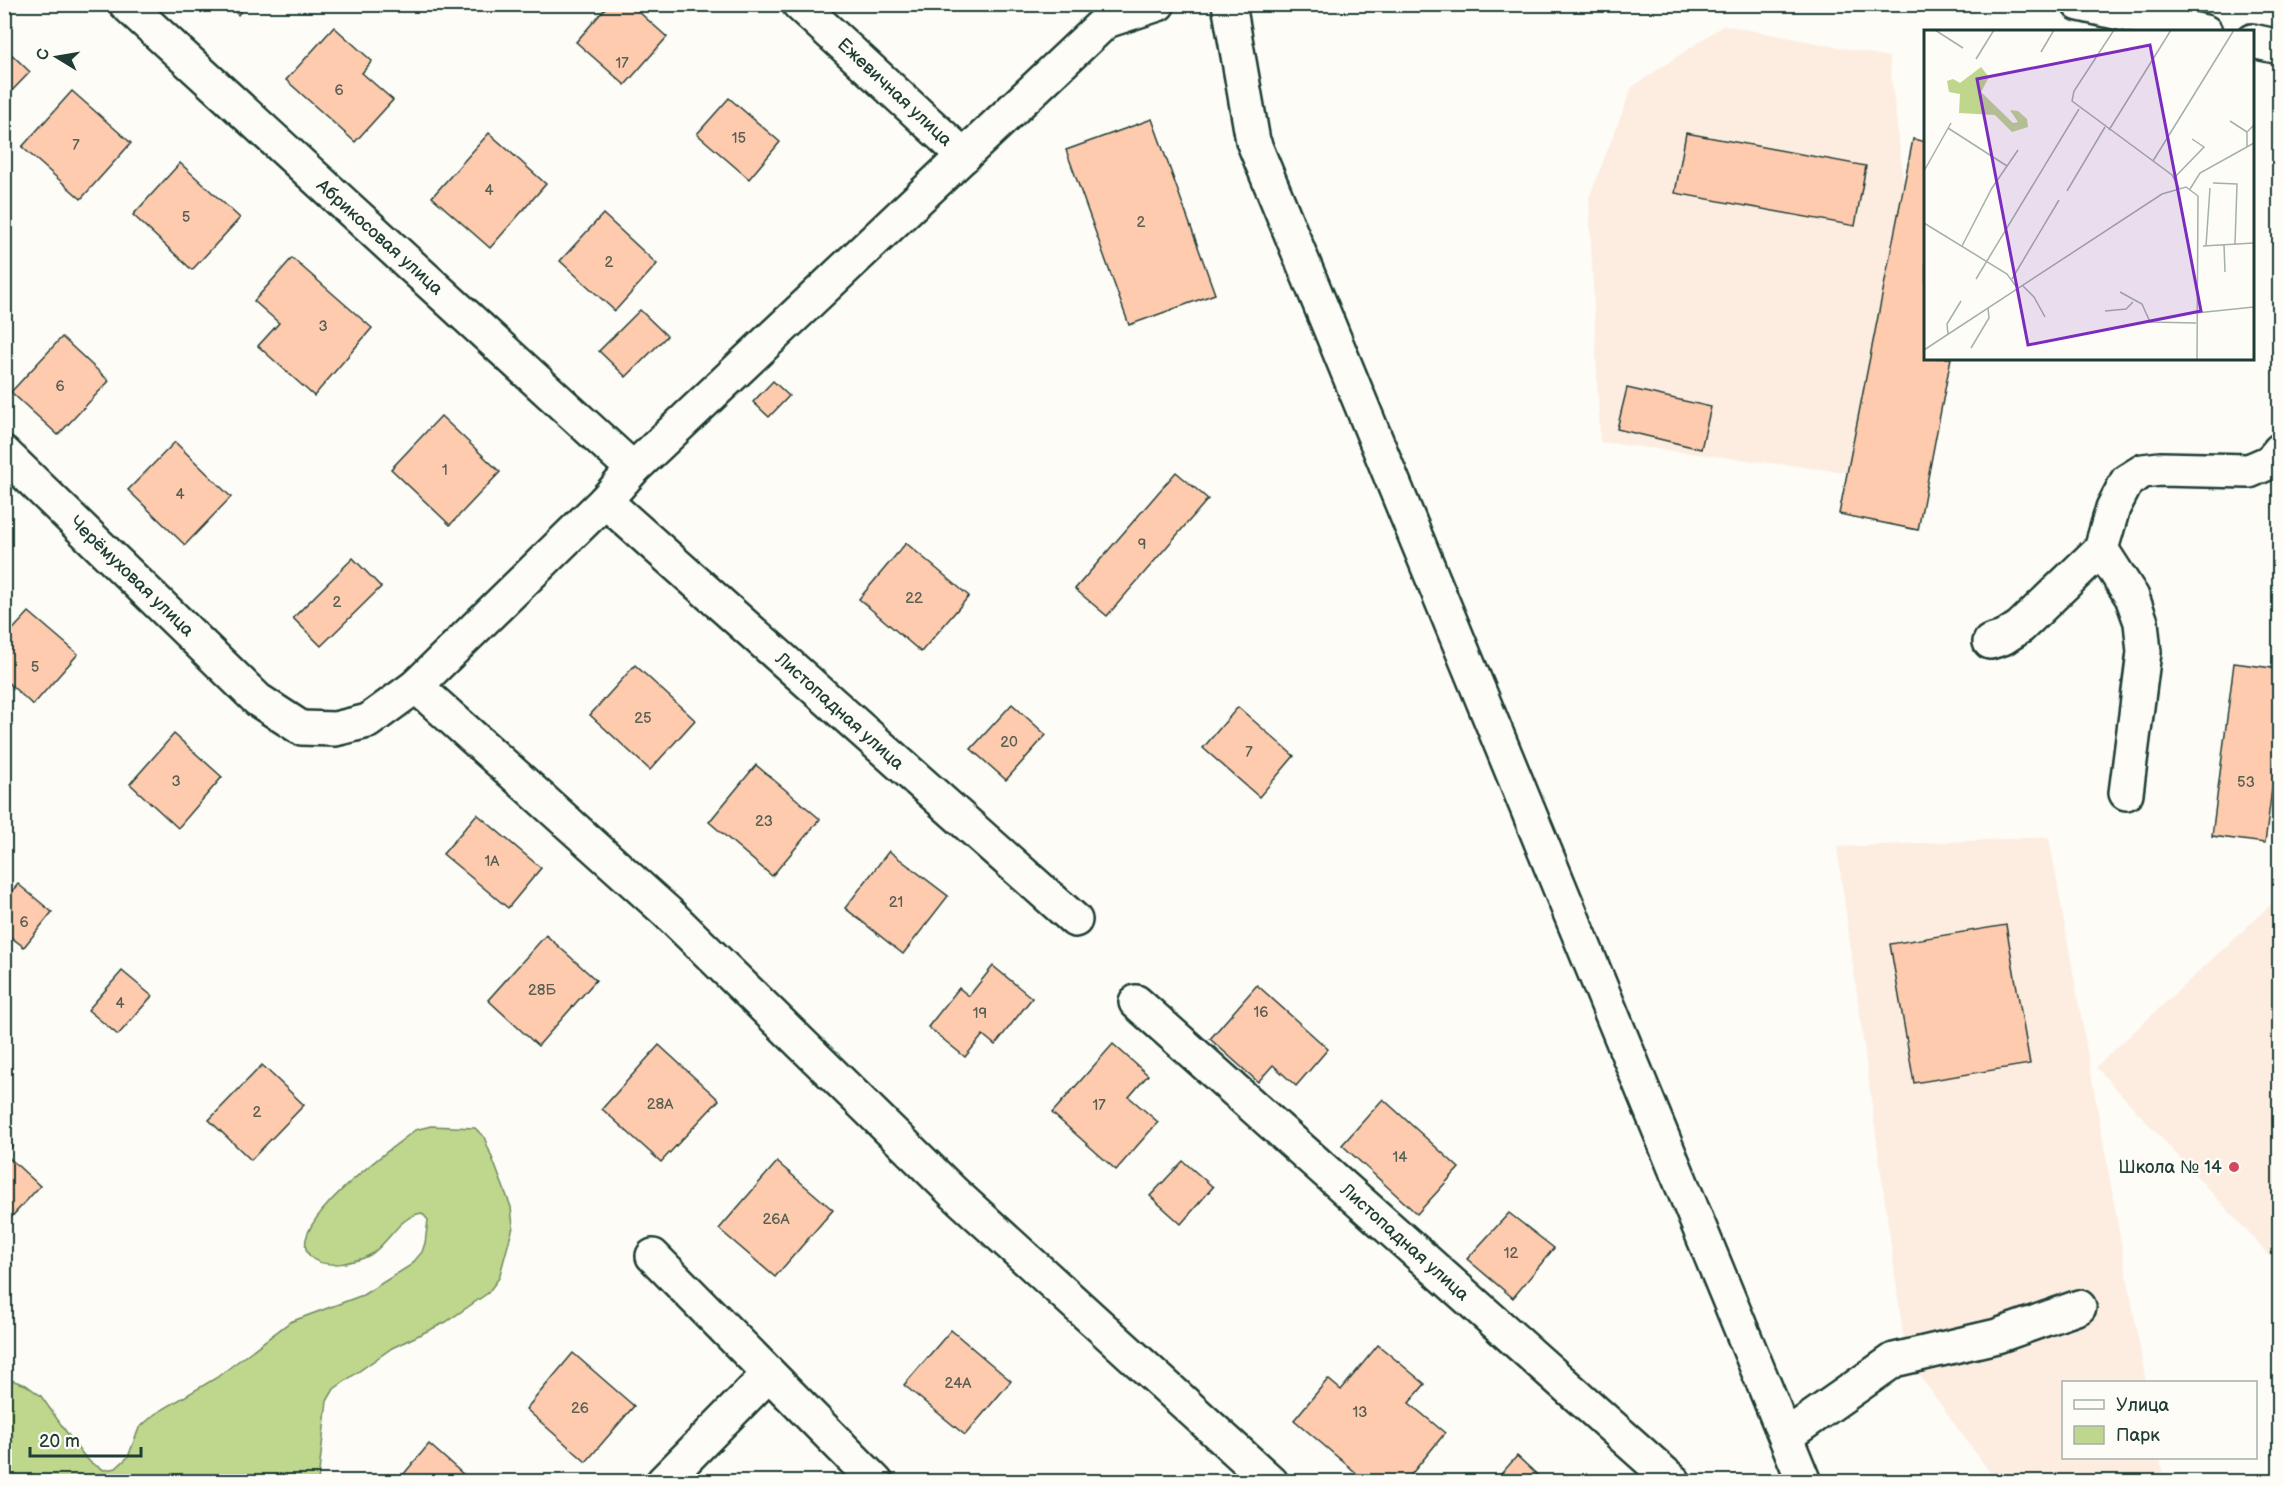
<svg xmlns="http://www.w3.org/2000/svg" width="2284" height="1486" font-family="'Balsamiq Sans',sans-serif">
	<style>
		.built { fill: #fdede1 }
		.green { fill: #bfd68d; stroke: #6f8a60; stroke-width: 1.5 }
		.building { fill: #fecbaf; stroke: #1f3d34; stroke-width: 1.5 }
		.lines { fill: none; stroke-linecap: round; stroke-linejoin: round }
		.minor-casing { stroke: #1f3d34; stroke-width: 38 }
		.minor { stroke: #fdfcf7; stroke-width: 33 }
		.poi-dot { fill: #d1495b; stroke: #fdfcf7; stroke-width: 2 }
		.labels { text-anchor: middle; stroke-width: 4.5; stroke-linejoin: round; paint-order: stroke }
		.number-label { font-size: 15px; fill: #576053 }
		.street-label { font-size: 18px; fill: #1f3d34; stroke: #fdfcf7 }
		.poi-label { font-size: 18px; fill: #1f3d34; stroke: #fdfcf7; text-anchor: end }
		.inset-road { fill: none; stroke: #a4b0a9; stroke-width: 1.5 }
		.view { fill: #7b2cbf; fill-opacity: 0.15; stroke: #7b2cbf; stroke-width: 3 }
		.inset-edge { fill: none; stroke: #1f3d34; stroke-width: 3 }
	</style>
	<rect width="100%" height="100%" fill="#fdfcf7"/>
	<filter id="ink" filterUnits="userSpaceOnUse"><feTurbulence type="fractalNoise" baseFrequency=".0167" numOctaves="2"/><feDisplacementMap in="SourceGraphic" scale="12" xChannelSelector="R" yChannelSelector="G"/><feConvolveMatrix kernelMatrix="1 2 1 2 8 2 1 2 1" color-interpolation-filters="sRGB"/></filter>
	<g filter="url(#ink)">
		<g class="built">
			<polygon points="1724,25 1889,57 1925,367 1901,479 1600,442 1589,198 1632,87"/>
			<polygon points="2049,837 2146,1382 2064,1382 2064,1458 2160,1458 2164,1481 1996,1481 1906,1357 1837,847"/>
			<polygon points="2279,897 2279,1266 2096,1067"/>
		</g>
		<path class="green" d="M431 1126 475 1128 484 1137 511 1207 513 1227 499 1278 488 1293 446 1322 392 1348 334 1389 327 1401 318 1481H5V1378L26 1385 41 1396 79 1450 91 1463 104 1470 116 1468 128 1457 139 1428 155 1414 216 1378 290 1322 363 1295 411 1265 422 1252 425 1243 428 1220 422 1213C399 1216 389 1243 370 1255 365 1258 358 1260 353 1261 341 1265 323 1266 313 1259 275 1229 393 1148 415 1130Z"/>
		<g class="building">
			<polygon points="227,4 247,4 238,15"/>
			<polygon points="609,4 630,4 667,37 625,85 576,42"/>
			<polygon points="334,27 372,61 362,73 393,100 355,142 286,80"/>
			<polygon points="4,47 30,72 4,99"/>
			<polygon points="72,91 131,143 81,199 22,147"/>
			<polygon points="729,98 780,142 749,179 697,134"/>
			<polygon points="1152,119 1215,294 1129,325 1066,150"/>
			<polygon points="489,133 546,184 490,248 432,197"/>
			<polygon points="1686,133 1866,166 1855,226 1675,193"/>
			<polygon points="1913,139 1926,142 1926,358 1951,358 1918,530 1839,514"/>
			<polygon points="180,163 240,218 192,270 133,215"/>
			<polygon points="603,214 657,264 615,311 560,261"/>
			<polygon points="292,258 372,328 314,396 258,346 279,323 254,301"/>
			<polygon points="640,310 667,336 626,377 599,351"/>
			<polygon points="62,337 109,381 58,435 11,392"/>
			<polygon points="773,381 789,396 769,417 753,402"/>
			<polygon points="1627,388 1711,407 1701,449 1617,429"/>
			<polygon points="441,416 500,472 450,525 391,469"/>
			<polygon points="175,442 231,497 185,545 128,490"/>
			<polygon points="1176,472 1208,499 1107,616 1075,589"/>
			<polygon points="906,543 969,596 921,652 859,599"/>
			<polygon points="353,558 381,587 321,646 293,618"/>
			<polygon points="29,612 78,654 33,705 4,679 4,639"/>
			<polygon points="2234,663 2280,669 2280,727 2265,843 2212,836"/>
			<polygon points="635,665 695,720 650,770 590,715"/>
			<polygon points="1012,704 1046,735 1006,780 971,749"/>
			<polygon points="1238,707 1294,756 1259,797 1203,748"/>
			<polygon points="174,734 222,777 178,828 130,784"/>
			<polygon points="756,765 820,819 772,876 709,822"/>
			<polygon points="477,814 541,868 508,908 443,854"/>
			<polygon points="889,851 948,896 903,954 845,908"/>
			<polygon points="18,884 52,912 24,947 4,932 4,901"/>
			<polygon points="2006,925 2030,1064 1914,1083 1890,944"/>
			<polygon points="546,935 596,980 538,1046 488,1000"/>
			<polygon points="993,966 1032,998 995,1045 983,1035 965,1057 928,1027 959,988 969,996"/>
			<polygon points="122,971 152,996 118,1035 88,1010"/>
			<polygon points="1257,985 1328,1049 1296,1086 1273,1065 1258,1082 1210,1039"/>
			<polygon points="1113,1044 1148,1075 1129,1097 1158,1122 1116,1170 1052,1113"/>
			<polygon points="659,1045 719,1100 661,1162 602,1109"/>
			<polygon points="262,1065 304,1105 251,1160 209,1120"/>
			<polygon points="1383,1099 1459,1168 1417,1214 1342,1145"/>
			<polygon points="4,1139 12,1146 5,1154 40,1186 4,1225"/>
			<polygon points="1183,1161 1213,1187 1181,1224 1150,1196"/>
			<polygon points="777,1162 833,1210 775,1277 719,1229"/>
			<polygon points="1509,1213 1554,1248 1513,1298 1467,1259"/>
			<polygon points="951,1330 1011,1381 965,1435 904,1385"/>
			<polygon points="1378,1345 1425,1384 1409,1403 1445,1433 1405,1482 1367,1482 1294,1420 1328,1379 1341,1390"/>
			<polygon points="573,1353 634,1406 586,1462 526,1409"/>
			<polygon points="429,1444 472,1482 397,1482"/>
			<polygon points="1517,1456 1545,1482 1494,1482"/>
		</g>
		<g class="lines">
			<defs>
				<g id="minor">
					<polyline points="126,4 633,469"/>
					<polyline points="799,4 964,156"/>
					<polyline points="1229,4 1253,141 1804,1482"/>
					<polyline points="2079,4 2205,32"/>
					<polyline points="2252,41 2280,47"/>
					<polyline points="4,453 258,700 301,728 335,729 368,721 416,686 605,501 633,469 1106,21 1158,4"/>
					<polyline points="605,501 1075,920"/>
					<polyline points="2101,549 2132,597 2141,622 2144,652 2126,793"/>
					<polyline points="1990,642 2003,638 2020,627 2101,549 2113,508 2127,481 2143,471 2160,469 2249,471 2270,462 2280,450"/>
					<polyline points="416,686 667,912 954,1193 1271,1482"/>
					<polyline points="1136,1002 1674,1482"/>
					<polyline points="653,1256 876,1482"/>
					<polyline points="1786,1436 1894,1360 1997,1336 2079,1307"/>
					<polyline points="663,1482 769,1374"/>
				</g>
			</defs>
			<use href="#minor" class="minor-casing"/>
			<use href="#minor" class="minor"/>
		</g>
	</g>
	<circle class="poi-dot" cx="2234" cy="1167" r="6"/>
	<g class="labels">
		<g class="number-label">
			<text x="622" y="68">17</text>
			<text x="339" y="95">6</text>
			<text x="739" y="143">15</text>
			<text x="76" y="150">7</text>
			<text x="489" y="195">4</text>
			<text x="186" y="222">5</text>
			<text x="1141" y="227">2</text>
			<text x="609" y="267">2</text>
			<text x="323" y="331">3</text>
			<text x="60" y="391">6</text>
			<text x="445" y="475">1</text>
			<text x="180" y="499">4</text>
			<text x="1142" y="549">9</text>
			<text x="914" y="603">22</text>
			<text x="337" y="607">2</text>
			<text x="35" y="672">5</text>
			<text x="643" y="723">25</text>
			<text x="1009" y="747">20</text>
			<text x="1249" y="757">7</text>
			<text x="176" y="786">3</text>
			<text x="2246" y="787">53</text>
			<text x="764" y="826">23</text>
			<text x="492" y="866">1А</text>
			<text x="896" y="907">21</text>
			<text x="24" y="927">6</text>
			<text x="542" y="995">28Б</text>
			<text x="120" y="1008">4</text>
			<text x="1261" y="1017">16</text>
			<text x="980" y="1018">19</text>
			<text x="660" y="1109">28А</text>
			<text x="1099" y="1110">17</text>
			<text x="257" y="1117">2</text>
			<text x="1400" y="1162">14</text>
			<text x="776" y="1224">26А</text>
			<text x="1511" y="1258">12</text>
			<text x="958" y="1388">24А</text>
			<text x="580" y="1413">26</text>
			<text x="1360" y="1417">13</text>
		</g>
		<g class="street-label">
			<text transform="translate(895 92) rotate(43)" y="6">Ежевичная улица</text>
			<text transform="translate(380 237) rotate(42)" y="6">Абрикосовая улица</text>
			<text transform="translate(132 576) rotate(44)" y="6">Черёмуховая улица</text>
			<text transform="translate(840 711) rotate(42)" y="6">Листопадная улица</text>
			<text transform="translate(1405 1242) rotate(42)" y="6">Листопадная улица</text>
		</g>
		<g class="poi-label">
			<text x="2222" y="1173">Школа № 14</text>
		</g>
	</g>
	<g transform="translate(1924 30)">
		<rect width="330" height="330" fill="#fdfcf7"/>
		<path d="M57 37 65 47 57 62 89 93 94 92 86 80 94 81 103 89 104 97 88 102 71 85 35 83 36 64 25 62 23 51 29 49 36 53Z" fill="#bfd68d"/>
		<path class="inset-road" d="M11 0 39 18M190 0 150 61 148 71 248 145 255 158M117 22 130 0M52 29 70 0M306 91 323 102M24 98 83 136M185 100 247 0M323 117V102L330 95M229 131 310 0M0 141 27 93M250 148 280 117 268 109M289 153 313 154 311 214M266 159 276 143 330 113M143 161 181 97M0 193 83 244 94 259M300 215 301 242M38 216 68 158 94 120M279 216 330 213M282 216 286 158M52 249 155 79M88 249 135 170M99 256 110 267 121 287M196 262 218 274 226 292 272 293M181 281 202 279 209 272M272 283 330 277M24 304 23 294 37 271M47 318 65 288 64 278M0 320 238 164 262 157 274 166 273 330"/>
		<path class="view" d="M226 15 277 281 104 315 53 49Z"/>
		<rect width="330" height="330" class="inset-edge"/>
	</g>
	<rect width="2284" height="1486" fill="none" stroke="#fdfcf7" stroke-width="24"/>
	<rect x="12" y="12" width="2260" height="1462" fill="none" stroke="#1f3d34" stroke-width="2" filter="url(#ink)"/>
	<rect x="2062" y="1381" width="195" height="78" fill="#fdfcf7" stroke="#a4b0a9" stroke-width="1.5"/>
	<rect x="2074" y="1400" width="30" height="9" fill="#fdfcf7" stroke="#a4b0a9" stroke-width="1.5"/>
	<text x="2116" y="1411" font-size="18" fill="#1f3d34">Улица</text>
	<rect x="2074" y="1426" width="30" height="18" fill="#bfd68d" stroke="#a4b0a9" stroke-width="1.5"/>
	<text x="2116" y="1441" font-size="18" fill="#1f3d34">Парк</text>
	<g transform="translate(57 57) rotate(281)" stroke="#fdfcf7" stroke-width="4.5" paint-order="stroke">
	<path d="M0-4.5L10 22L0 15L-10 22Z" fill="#1f3d34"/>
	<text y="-9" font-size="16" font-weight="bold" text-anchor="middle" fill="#1f3d34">С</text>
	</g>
	<path d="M30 1447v9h111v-9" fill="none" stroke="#1f3d34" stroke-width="3"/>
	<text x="39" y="1447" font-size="18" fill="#1f3d34" stroke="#fdfcf7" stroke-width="4.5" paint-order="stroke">20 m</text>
</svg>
